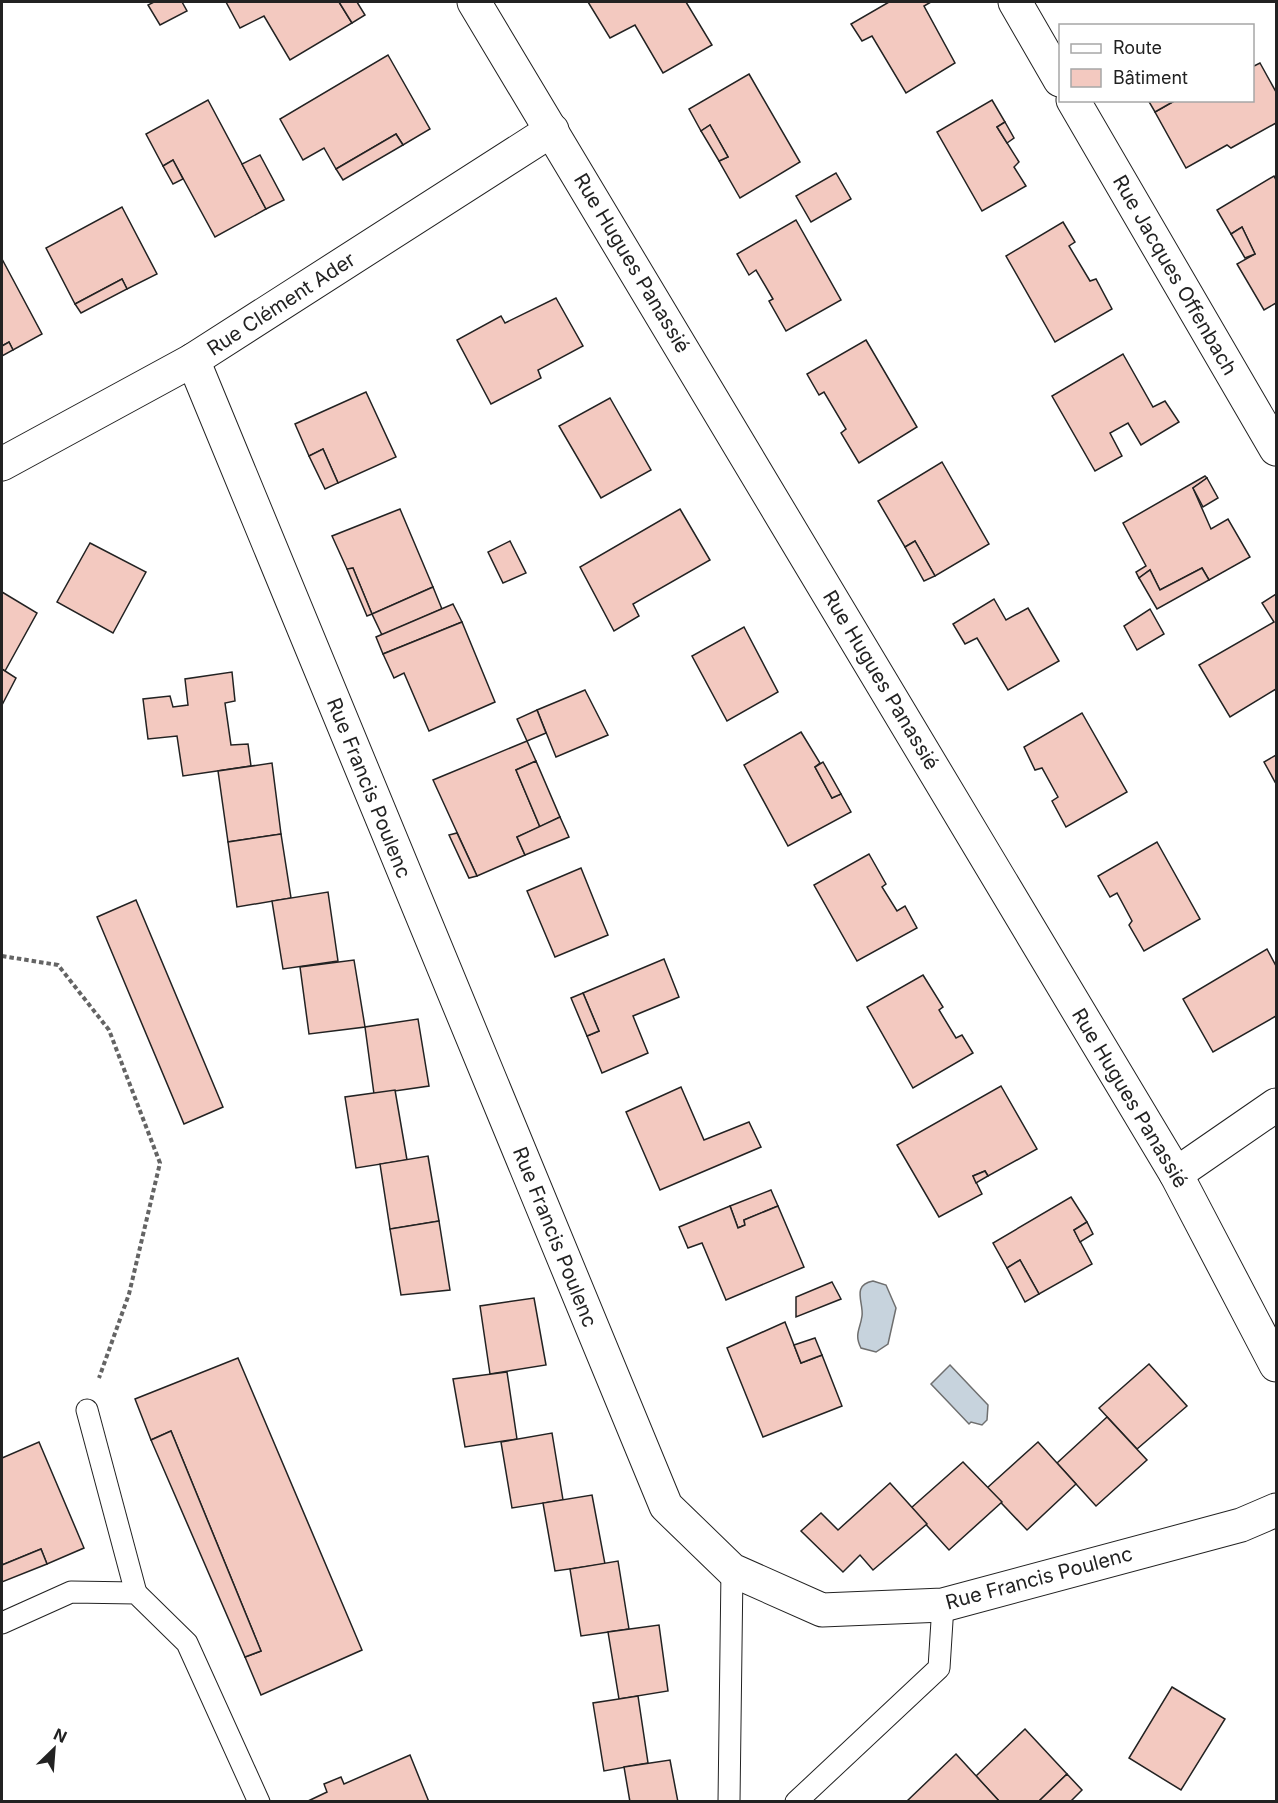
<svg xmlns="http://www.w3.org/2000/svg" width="1278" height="1803" font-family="Inter,sans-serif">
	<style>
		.water { fill: #c7d3dd; stroke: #6f6f6f; stroke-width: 1.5 }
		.building { fill: #f3c9c0; stroke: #222; stroke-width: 1.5 }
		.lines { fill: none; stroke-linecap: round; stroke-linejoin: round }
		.service-casing { stroke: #222; stroke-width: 23 }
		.minor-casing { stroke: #222; stroke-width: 35 }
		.path { stroke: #646464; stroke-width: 4; stroke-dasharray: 4.5 3; stroke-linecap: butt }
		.service { stroke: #fff; stroke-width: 21 }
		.minor { stroke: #fff; stroke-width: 33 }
		.labels { text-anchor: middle; stroke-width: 4.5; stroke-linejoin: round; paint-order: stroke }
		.street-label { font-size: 20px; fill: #222; stroke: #fff }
	</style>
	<rect width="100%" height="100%" fill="#fff"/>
	<g class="water">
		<path d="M873 1281 886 1285 896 1308 888 1344 876 1352 861 1348C854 1334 860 1330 862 1316 864 1303 851 1285 873 1281Z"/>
		<polygon points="950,1365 988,1405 987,1420 982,1425 971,1422 969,1424 931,1384"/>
	</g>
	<g class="building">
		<polygon points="154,2 182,2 187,11 160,25 148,5"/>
		<polygon points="226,2 339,2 352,23 290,60 264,16 240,28"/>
		<polygon points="339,2 357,2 365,15 352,23"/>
		<polygon points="588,2 686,2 712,45 663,73 635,25 610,38"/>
		<polygon points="889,2 931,2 924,6 955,63 906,93 872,36 862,41 851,24"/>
		<polygon points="388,55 430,129 403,145 396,134 336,169 324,148 303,160 280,119"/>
		<polygon points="1260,63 1276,92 1276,123 1231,148 1227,145 1186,168 1155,112 1176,100 1252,100 1252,67"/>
		<polygon points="749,74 800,162 740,198 719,161 728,157 710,125 701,131 689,109"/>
		<polygon points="208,100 266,209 215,237 173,160 163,166 146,134"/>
		<polygon points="992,100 1005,122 997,127 1019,162 1014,167 1026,186 982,211 937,132"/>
		<polygon points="1148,100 1176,100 1155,112"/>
		<polygon points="1005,122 1014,138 1007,143 997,127"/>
		<polygon points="710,125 728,157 719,161 701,131"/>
		<polygon points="396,134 403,145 343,180 336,169"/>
		<polygon points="260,155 284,200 266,209 242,164"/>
		<polygon points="173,160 183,179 173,184 163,166"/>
		<polygon points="836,173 851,199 811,222 796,196"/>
		<polygon points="1274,176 1276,180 1276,303 1264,310 1237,264 1255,254 1242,227 1231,234 1217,210"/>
		<polygon points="122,207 157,274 127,289 122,279 75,304 46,248"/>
		<polygon points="796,220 841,300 786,331 769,301 773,299 756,270 749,275 737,254"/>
		<polygon points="1063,222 1075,242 1069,246 1090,281 1096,279 1112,309 1055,342 1006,256"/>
		<polygon points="1242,227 1255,254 1245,258 1231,234"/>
		<polygon points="2,259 42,334 13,350 9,342 2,346"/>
		<polygon points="122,279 127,289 81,313 75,304"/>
		<polygon points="556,298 583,346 538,370 541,378 491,404 457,340 501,316 505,323"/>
		<polygon points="866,340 917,427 859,463 841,433 846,429 824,392 819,395 807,374"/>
		<polygon points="9,342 13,350 2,356 2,346"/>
		<polygon points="1123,354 1153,407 1165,401 1179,422 1141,445 1128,423 1110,433 1122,456 1095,471 1052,396"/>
		<polygon points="366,392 396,457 338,483 323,449 309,456 295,424"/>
		<polygon points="610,398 651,470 601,498 559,426"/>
		<polygon points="323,449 338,483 325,489 309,456"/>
		<polygon points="942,462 989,544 935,576 915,541 905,547 878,501"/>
		<polygon points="1205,476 1207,478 1193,488 1211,529 1228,519 1250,557 1209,580 1202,568 1160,590 1150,570 1139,578 1136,572 1146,566 1123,523"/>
		<polygon points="1207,478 1218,498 1203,507 1193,488"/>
		<polygon points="400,509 433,587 372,614 353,568 347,569 332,536"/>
		<polygon points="680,509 710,560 633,604 639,616 614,631 580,567"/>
		<polygon points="510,541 526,573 503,583 488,552"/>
		<polygon points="915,541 935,576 924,581 905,547"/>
		<polygon points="90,543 146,572 113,633 57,602"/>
		<polygon points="353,568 372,614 367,616 347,569"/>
		<polygon points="1202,568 1209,580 1157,609 1139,578 1150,570 1160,590"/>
		<polygon points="433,587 442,609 382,635 372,614"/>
		<polygon points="2,592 37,613 5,671 2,669"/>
		<polygon points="1276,594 1276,689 1230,717 1199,665 1274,622 1262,603"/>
		<polygon points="994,599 1006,620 1028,608 1059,661 1008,690 977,638 965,644 953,624"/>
		<polygon points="453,604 462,622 383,654 376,637"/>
		<polygon points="1150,609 1164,634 1137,650 1124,626"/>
		<polygon points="462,622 495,702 429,731 404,673 394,678 383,654"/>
		<polygon points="744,627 778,692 727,721 692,656"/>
		<polygon points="2,669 16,678 2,705"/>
		<polygon points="232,672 235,701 225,703 231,745 248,744 251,766 183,776 177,736 148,739 143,699 170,696 173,707 188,705 185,679"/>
		<polygon points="585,690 608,735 556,757 537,710"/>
		<polygon points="537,710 546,733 527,741 517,719"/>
		<polygon points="1082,713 1127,792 1066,827 1052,801 1058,797 1042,768 1035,770 1024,747"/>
		<polygon points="801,732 820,763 815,767 832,798 841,794 851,812 788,846 744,765"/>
		<polygon points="527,741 536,761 516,770 540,827 517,837 525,855 477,876 433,780"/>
		<polygon points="1276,755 1276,781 1275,782 1264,762"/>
		<polygon points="536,761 560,817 540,827 516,770"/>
		<polygon points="823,762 841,794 832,798 815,767"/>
		<polygon points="272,763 281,834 228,842 218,771"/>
		<polygon points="560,817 569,837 525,855 517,837"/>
		<polygon points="457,833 477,876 469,878 449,835"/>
		<polygon points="281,834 291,898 237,907 228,842"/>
		<polygon points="1157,842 1200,919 1144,951 1129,925 1132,921 1117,893 1110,897 1098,876"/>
		<polygon points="869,854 886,884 882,887 897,911 905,906 917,928 857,961 814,885"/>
		<polygon points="581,868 608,935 555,957 527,891"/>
		<polygon points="328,892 338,961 283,969 272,901"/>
		<polygon points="136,900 223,1107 184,1124 97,917"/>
		<polygon points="1267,949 1276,966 1276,1016 1213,1052 1183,999"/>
		<polygon points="664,959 679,997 633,1016 648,1053 602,1073 587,1036 599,1031 583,993"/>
		<polygon points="354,960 365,1027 309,1034 300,967"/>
		<polygon points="923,975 943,1007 939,1010 956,1038 962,1035 973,1053 913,1088 867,1007"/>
		<polygon points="583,993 599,1031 587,1036 571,998"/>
		<polygon points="418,1019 429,1086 374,1094 365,1027"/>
		<polygon points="1001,1086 1037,1149 988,1176 985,1171 973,1176 982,1194 939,1217 897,1145"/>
		<polygon points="681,1087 704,1140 749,1122 761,1147 660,1190 626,1112"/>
		<polygon points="395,1090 407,1160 356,1168 345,1097"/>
		<polygon points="428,1156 439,1221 390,1229 380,1164"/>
		<polygon points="985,1171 988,1176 976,1183 973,1176"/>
		<polygon points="771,1190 778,1206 744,1220 745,1225 738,1228 730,1206"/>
		<polygon points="1071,1197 1087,1222 1074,1230 1092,1264 1039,1294 1020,1260 1007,1268 993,1243"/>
		<polygon points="730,1206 738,1228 745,1225 744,1220 778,1206 804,1267 726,1300 702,1243 688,1248 679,1227"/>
		<polygon points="439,1221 450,1290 401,1295 390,1229"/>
		<polygon points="1087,1222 1093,1234 1080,1242 1074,1230"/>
		<polygon points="1020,1260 1039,1294 1025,1302 1007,1268"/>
		<polygon points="832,1282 841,1299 796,1317 796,1297"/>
		<polygon points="534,1298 546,1365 490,1374 480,1306"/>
		<polygon points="785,1322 801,1363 822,1355 842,1406 763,1437 727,1348"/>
		<polygon points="815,1338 822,1355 801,1363 794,1345"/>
		<polygon points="238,1358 362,1650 261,1695 245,1657 261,1651 171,1431 151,1440 135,1399"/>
		<polygon points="1149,1364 1187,1406 1137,1449 1099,1408"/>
		<polygon points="507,1372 517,1439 465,1447 453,1379"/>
		<polygon points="1107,1417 1147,1460 1096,1506 1057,1463"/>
		<polygon points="171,1431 261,1651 245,1657 151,1440"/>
		<polygon points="552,1433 563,1500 512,1508 501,1442"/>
		<polygon points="39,1442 84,1548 47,1564 41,1549 2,1565 2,1458"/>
		<polygon points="1038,1442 1076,1484 1027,1530 987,1488"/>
		<polygon points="963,1462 1002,1502 949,1550 911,1508"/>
		<polygon points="890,1483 927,1524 873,1570 860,1555 843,1572 801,1531 821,1513 838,1530"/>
		<polygon points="592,1495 605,1564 555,1571 543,1503"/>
		<polygon points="41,1549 47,1564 2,1582 2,1565"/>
		<polygon points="618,1561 629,1629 581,1636 570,1569"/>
		<polygon points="659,1625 668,1691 619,1699 608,1632"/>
		<polygon points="1172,1687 1225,1719 1181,1790 1129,1758"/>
		<polygon points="638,1696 648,1763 604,1771 593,1703"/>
		<polygon points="1025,1729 1067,1774 1038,1802 1000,1802 976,1776"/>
		<polygon points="956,1754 1000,1802 906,1802"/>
		<polygon points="410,1755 429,1802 306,1802 327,1792 324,1784 341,1777 344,1784"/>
		<polygon points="670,1760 678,1802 630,1802 624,1767"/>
		<polygon points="1067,1774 1082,1790 1070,1802 1038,1802"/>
	</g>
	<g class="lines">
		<defs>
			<g id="service">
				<polyline points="87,1410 136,1593"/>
				<polyline points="2,1623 71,1592 136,1593 187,1643 259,1802"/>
				<polyline points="729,1802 732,1570"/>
				<polyline points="796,1802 939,1668 943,1605"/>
			</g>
			<g id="minor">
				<polyline points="474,2 1176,1174 1276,1365"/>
				<polyline points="1015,2 1060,80"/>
				<polyline points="1073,100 1276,449"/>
				<polyline points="193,360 666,1506 732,1570 822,1610 943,1605 1241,1525 1276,1510"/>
				<polyline points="2,464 193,360 552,130"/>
				<polyline points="1176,1174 1276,1105"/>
			</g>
		</defs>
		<use href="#service" class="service-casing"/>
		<use href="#minor" class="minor-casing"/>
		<polyline class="path" points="2,956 58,965 109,1030 160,1163 129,1294 99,1378"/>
		<use href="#service" class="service"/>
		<use href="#minor" class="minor"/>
	</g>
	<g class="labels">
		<g class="street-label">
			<text transform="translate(632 263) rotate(59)" y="7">Rue Hugues Panassié</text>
			<text transform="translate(1175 275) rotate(60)" y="7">Rue Jacques Offenbach</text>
			<text transform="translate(281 304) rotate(-33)" y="7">Rue Clément Ader</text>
			<text transform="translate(881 680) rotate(59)" y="7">Rue Hugues Panassié</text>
			<text transform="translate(369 788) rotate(68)" y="7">Rue Francis Poulenc</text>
			<text transform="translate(1130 1098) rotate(59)" y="7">Rue Hugues Panassié</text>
			<text transform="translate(555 1237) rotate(68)" y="7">Rue Francis Poulenc</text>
			<text transform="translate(1039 1578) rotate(-15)" y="7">Rue Francis Poulenc</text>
		</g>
	</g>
	<rect width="1278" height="1803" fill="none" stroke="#222222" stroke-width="6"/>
	<rect x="1059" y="24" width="195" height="78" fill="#ffffff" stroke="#a7a7a7" stroke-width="1.5"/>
	<rect x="1071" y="44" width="30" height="9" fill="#ffffff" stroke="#a7a7a7" stroke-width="1.5"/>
	<text x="1113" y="54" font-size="18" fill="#222222">Route</text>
	<rect x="1071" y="69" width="30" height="18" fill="#f3c9c0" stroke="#a7a7a7" stroke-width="1.5"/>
	<text x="1113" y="84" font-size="18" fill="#222222">Bâtiment</text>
	<g transform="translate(54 1749) rotate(25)" stroke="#ffffff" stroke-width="4.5" paint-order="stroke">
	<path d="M0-4.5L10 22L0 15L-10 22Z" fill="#222222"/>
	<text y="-9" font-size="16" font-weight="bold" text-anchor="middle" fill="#222222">N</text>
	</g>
</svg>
